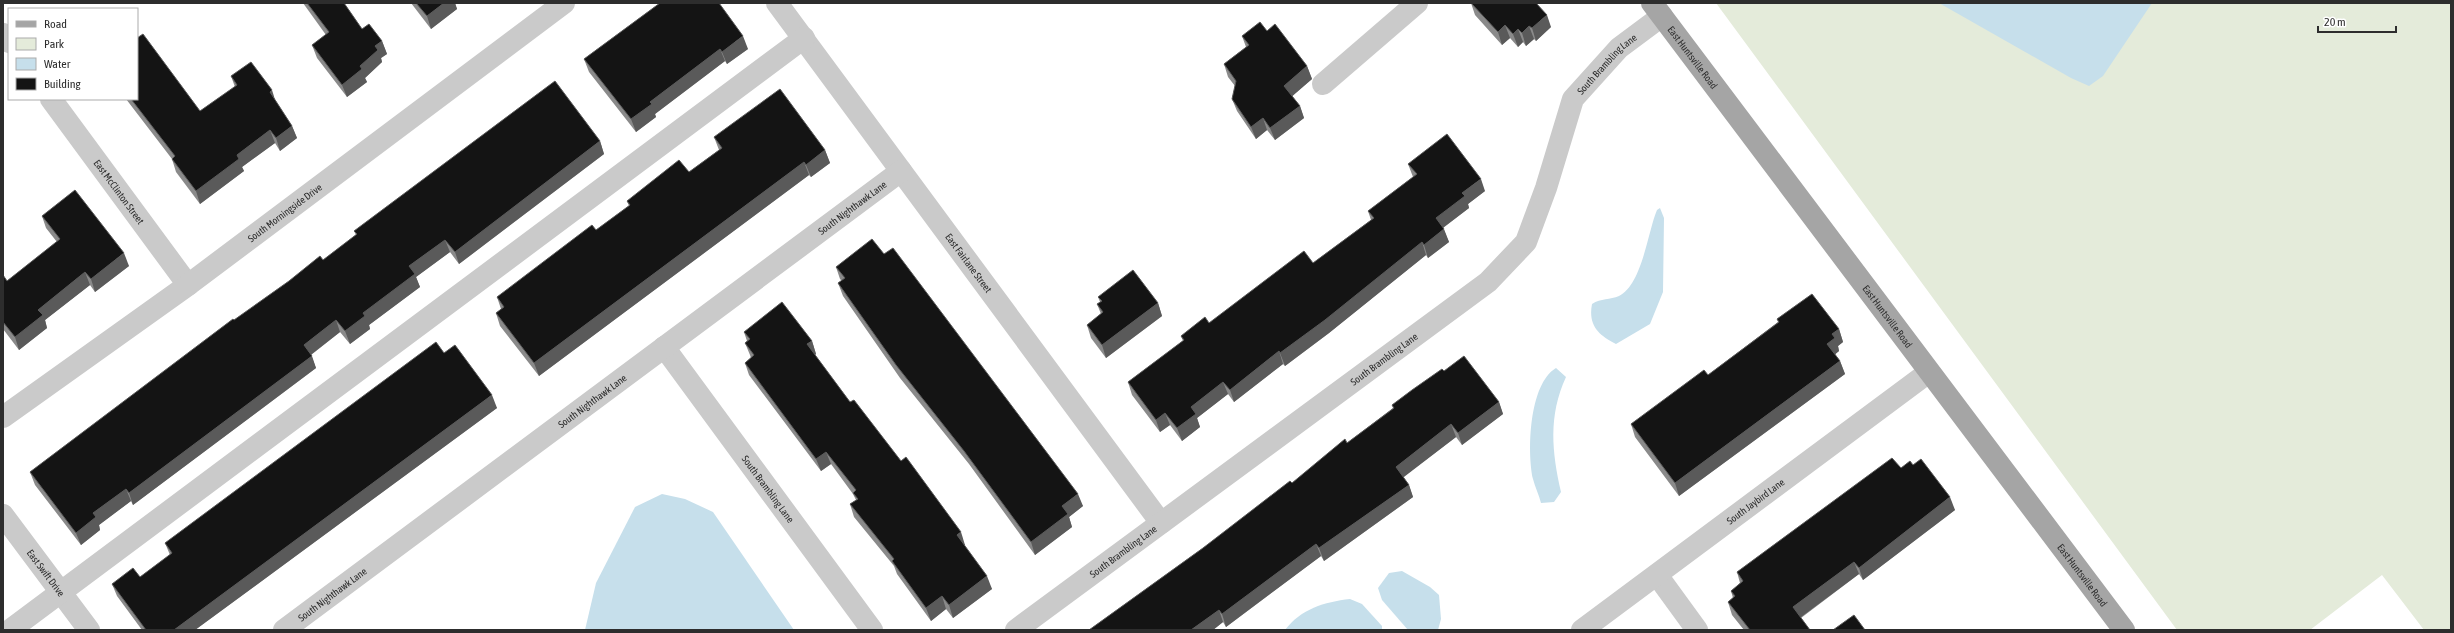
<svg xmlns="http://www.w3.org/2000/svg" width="2454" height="633" font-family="'Asap Condensed',sans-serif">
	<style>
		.green { fill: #e4ebda }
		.water { fill: #c6dfeb }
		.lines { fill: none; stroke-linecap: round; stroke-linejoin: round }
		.minor { stroke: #cacaca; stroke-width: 22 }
		.major { stroke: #a5a5a5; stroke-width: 22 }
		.wall { fill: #8a8a8a }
		.shaded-wall { fill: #5a5a5a }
		.building { fill: #141414; stroke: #5a5a5a }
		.labels { text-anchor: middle; stroke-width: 4; stroke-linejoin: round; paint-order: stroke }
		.street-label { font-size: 10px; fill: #2d2d2d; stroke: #fff }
	</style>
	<rect width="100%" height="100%" fill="#fff"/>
	<polygon class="green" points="1716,3 2451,3 2451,630 2424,630 2382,575 2310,630 2177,630"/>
	<g class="water">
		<polygon points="1939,3 2152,3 2103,76 2089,86 2071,78"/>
		<path d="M1660 208 1664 218 1663 292 1650 324 1616 344C1598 335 1588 325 1592 304 1601 298 1610 300 1619 296 1642 285 1648 231 1657 210Z"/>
		<path d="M1556 368 1566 377C1548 416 1552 452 1561 492L1554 502 1541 503C1539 495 1535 487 1533 479 1527 451 1529 384 1556 368Z"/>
		<polygon points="662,494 685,499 713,512 794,630 585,630 596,583 635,507"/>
		<polygon points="1402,571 1430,587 1439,595 1441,619 1438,630 1408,630 1382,600 1378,588 1389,573"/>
		<path d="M1350 599 1362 604 1382 626V630H1285C1301 609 1324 602 1350 599Z"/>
	</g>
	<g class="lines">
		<g class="minor">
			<path id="s1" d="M777 3 1161 523"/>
			<polyline points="3,34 9,42"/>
			<polyline points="1323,84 1417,3"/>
			<path id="s2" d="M51 99 188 285"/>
			<path id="s3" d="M664 347 872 630"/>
			<path id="s4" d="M3 417 188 285 564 3"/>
			<path id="s5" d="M3 515 89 630"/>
			<polyline points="1657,575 1697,630"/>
			<polyline points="10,630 804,38"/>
			<path id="s6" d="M284 630 901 171"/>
			<path id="s7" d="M1016 630 1488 282 1526 242 1546 188 1573 99 1619 48 1662 16"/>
			<path id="s8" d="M1582 630 1929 372"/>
		</g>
		<path class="major" id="s9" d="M1652 3 2124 630"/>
	</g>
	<g class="wall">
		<polygon points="303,3 344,3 362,29 382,41 387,54 381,58 382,62 365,78 367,82 347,97 317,58 312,45 326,35"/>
		<polygon points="411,3 455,3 457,9 431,29"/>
		<polygon points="660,3 748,49 727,64 725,61 655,114 656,117 636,132 589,72 584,59"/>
		<polygon points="1471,3 1551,27 1536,41 1534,39 1526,46 1523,42 1518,47 1510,38 1502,45 1475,15"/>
		<polygon points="1267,31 1307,66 1312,79 1292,96 1300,106 1304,118 1275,140 1267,130 1256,139 1237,111 1232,99 1235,86 1228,77 1224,64 1246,47 1242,36"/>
		<polygon points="231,76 275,100 292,126 297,138 280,151 275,143 242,167 244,171 200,204 176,172 172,159 126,99 137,99 200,111 235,87"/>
		<polygon points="714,137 825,150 830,163 811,177 809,175 539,376 500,326 496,313 501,309 497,297 596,230 629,206 627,201 689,172 719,150"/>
		<polygon points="600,141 604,154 459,264 450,252 416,277 420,287 369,325 370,329 350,344 340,332 311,355 316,368 133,505 131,501 99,525 100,530 81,545 35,485 30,472 234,320 323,260 356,235 354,231"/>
		<polygon points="1408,164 1485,191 1468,204 1469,208 1443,228 1449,242 1428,258 1426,255 1329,333 1285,366 1283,364 1234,402 1228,394 1197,418 1200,427 1182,441 1170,425 1160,432 1132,395 1128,382 1183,341 1181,336 1209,323 1313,263 1371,220 1368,211 1413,177"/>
		<polygon points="42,216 129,266 95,292 90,285 45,320 47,328 19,350 3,329 3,275 7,281 57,242 46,228"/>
		<polygon points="884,254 1083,506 1069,517 1072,527 1035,555 969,464 900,378 843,296 838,283 842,281 840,279 836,267"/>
		<polygon points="1098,297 1158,303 1162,316 1106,358 1091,338 1087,325 1101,314 1097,304 1100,302"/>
		<polygon points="1777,319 1839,329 1843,342 1838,346 1839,351 1835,354 1840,361 1845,374 1679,496 1635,437 1631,424 1708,375 1778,322"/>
		<polygon points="744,332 812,341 816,354 815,355 850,402 965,545 964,546 992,589 953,618 946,609 931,621 897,574 894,566 854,517 850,504 856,500 853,494 831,464 821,471 749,375 745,363 751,358 750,355 745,343 747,341"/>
		<polygon points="444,353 497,408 195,630 142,630 117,596 112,584 140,577 170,555 165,543"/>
		<polygon points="1444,371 1499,402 1503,414 1462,445 1456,437 1403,477 1409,485 1413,497 1324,561 1321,556 1226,627 1223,622 1213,630 1089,630 1203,548 1347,443 1393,408 1392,405"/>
		<polygon points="1913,465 1955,510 1863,580 1859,574 1801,618 1810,630 1744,630 1732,615 1728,602 1733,598 1731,591 1740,583 1737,572 1901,468"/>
	</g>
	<g class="shaded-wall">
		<polygon points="444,3 455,3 457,9 431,29 427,16"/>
		<polygon points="1547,15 1551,27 1536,41 1532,28"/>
		<polygon points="1505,25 1510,38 1502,45 1498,32"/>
		<polygon points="1529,26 1534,39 1526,46 1522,33"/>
		<polygon points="1518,29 1523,42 1518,47 1513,34"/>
		<polygon points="743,36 748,49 727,64 722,52"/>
		<polygon points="382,41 387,54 381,58 382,62 365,78 367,82 347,97 342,85 360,66 375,46"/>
		<polygon points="720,49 725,61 655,114 656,117 636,132 631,119 650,102"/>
		<polygon points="1307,66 1312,79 1289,99 1284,86"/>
		<polygon points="272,90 276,103 270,92"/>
		<polygon points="1300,106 1304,118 1275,140 1270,128"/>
		<polygon points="1263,118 1267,130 1256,139 1251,127"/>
		<polygon points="292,126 297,138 280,151 276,138"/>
		<polygon points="270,130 275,143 242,167 244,171 200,204 196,191 237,155"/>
		<polygon points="600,141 604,154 459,264 455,252"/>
		<polygon points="825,150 830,163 811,177 806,165"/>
		<polygon points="804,162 809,175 539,376 534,363"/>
		<polygon points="1481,179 1485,191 1468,204 1469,208 1440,230 1436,218 1462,193"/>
		<polygon points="1444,229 1449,242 1428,258 1424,245"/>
		<polygon points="445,240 450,252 416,277 420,287 369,325 370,329 350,344 345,331 409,266"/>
		<polygon points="1422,242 1426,255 1329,333 1285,366 1280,353"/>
		<polygon points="124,253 129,266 95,292 91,279"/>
		<polygon points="85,272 90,285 45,320 47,328 19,350 15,337 38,310"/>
		<polygon points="1158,303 1162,316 1106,358 1102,345"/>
		<polygon points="336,320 340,332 308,357 304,345"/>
		<polygon points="1839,329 1843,342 1838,346 1839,351 1832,357 1827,344 1832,334"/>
		<polygon points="812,341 816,354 812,357 807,344"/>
		<polygon points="1279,351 1283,364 1234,402 1230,390"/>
		<polygon points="312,356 316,368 133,505 129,493"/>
		<polygon points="1840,361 1845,374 1679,496 1675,483"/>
		<polygon points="1223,382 1228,394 1197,418 1200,427 1182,441 1177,428 1191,407"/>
		<polygon points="492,395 497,408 195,630 174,630"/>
		<polygon points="1499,402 1503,414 1462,445 1458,433"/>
		<polygon points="1165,413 1170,425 1160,432 1156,420"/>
		<polygon points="1451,424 1456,437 1400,480 1396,467"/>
		<polygon points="826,452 831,464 821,471 816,459"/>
		<polygon points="1409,485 1413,497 1324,561 1319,548"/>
		<polygon points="126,489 131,501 99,525 100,530 81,545 76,533 93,513"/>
		<polygon points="1078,494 1083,506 1069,517 1072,527 1035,555 1031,542 1062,506"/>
		<polygon points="1950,497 1955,510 1863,580 1859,568"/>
		<polygon points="961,532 965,545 961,548 957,535"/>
		<polygon points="1316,544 1321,556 1226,627 1222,614"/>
		<polygon points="1854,562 1859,574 1797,620 1793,607"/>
		<polygon points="987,576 992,589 953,618 949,605"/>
		<polygon points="942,596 946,609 931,621 926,608"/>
		<polygon points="1219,610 1223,622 1213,630 1191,630"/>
	</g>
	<g class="building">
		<polygon points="307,3 344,3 362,29 369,24 382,41 375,46 378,50 360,66 362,69 342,85 312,45 329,32"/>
		<polygon points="416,3 444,3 427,16"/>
		<polygon points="660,3 719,3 743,36 722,52 720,49 650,102 652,104 631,119 584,59"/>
		<polygon points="1471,3 1536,3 1547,15 1532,28 1529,26 1522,33 1518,29 1513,34 1505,25 1498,32"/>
		<polygon points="1260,22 1267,31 1275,24 1307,66 1284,86 1300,106 1270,128 1263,118 1251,127 1232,99 1236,81 1224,64 1249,45 1242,36"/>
		<polygon points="143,34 200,111 237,85 231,76 251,62 272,90 270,92 292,126 276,138 270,130 237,155 239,159 196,191 172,159 175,156 131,99 137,99 137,38"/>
		<polygon points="555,81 600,141 455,252 445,240 409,266 415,274 363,313 365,316 345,331 336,320 304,345 312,356 129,493 126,489 93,513 96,517 76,533 30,472 233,319 234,320 289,281 320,256 323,260 357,234 354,231"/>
		<polygon points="780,89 825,150 806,165 804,162 534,363 496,313 504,307 497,297 592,225 596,230 630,205 627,201 679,160 689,172 722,148 714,137"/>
		<polygon points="1447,134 1481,179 1462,193 1465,196 1436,218 1444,229 1424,245 1422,242 1325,320 1280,353 1279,351 1230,390 1223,382 1191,407 1196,414 1177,428 1165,413 1156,420 1128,382 1184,340 1181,336 1205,317 1209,323 1304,251 1313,263 1374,218 1368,211 1417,174 1408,164"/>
		<polygon points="75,190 124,253 91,279 85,272 38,310 43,315 15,337 3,322 3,275 7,281 60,239 42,216"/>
		<polygon points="872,239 884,254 893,248 1078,494 1062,506 1068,514 1031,542 964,451 896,365 838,283 845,278 836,267"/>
		<polygon points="1133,270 1158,303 1102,345 1087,325 1103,312 1097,304 1102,301 1098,297"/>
		<polygon points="1812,294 1839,329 1832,334 1835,338 1827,344 1840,361 1675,483 1631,424 1704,370 1708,375 1779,322 1777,319"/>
		<polygon points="782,302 812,341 807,344 850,402 854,400 901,461 906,457 961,532 957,535 987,576 949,605 942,596 926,608 892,561 894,559 850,504 858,499 853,493 856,490 826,452 816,459 745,363 754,355 745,343 750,339 744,332"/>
		<polygon points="436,342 444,353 455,345 492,395 174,630 146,630 112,584 133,568 140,577 172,553 165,543"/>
		<polygon points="1464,356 1499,402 1458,433 1451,424 1396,467 1409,485 1319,548 1316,544 1222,614 1219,610 1191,630 1089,630 1203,548 1290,481 1292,483 1345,439 1347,443 1394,408 1392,405 1412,390 1442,369 1444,371"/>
		<polygon points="1892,458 1901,468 1910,461 1913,465 1921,459 1950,497 1859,568 1854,562 1793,607 1810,630 1750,630 1728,602 1735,596 1731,591 1743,581 1737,572"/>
		<polygon points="1854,615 1865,630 1833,630"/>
	</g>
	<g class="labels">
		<g class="street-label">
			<text dy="4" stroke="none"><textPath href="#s9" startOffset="68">East Huntsville Road</textPath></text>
			<text dy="4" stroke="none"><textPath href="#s7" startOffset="841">South Brambling Lane</textPath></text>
			<text dy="4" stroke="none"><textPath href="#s2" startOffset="115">East McClinton Street</textPath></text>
			<text dy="4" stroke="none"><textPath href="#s6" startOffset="708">South Nighthawk Lane</textPath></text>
			<text dy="4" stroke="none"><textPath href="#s4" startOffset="348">South Morningside Drive</textPath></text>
			<text dy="4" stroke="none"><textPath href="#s1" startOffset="323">East Fairlane Street</textPath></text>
			<text dy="4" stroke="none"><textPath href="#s9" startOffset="392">East Huntsville Road</textPath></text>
			<text dy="4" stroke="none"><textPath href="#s7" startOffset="457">South Brambling Lane</textPath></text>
			<text dy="4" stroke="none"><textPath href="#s6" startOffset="384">South Nighthawk Lane</textPath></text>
			<text dy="4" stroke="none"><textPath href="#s3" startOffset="176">South Brambling Lane</textPath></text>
			<text dy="4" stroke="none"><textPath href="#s8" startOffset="216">South Jaybird Lane</textPath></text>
			<text dy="4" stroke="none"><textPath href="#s7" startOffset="133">South Brambling Lane</textPath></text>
			<text dy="4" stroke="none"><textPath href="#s5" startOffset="72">East Swift Drive</textPath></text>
			<text dy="4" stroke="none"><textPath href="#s9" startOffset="716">East Huntsville Road</textPath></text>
			<text dy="4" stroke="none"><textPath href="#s6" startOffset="60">South Nighthawk Lane</textPath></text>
		</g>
	</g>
	<rect width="2454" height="633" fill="none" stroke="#2d2d2d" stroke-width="8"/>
	<rect x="8" y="8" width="130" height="92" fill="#ffffff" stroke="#ababab"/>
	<rect x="16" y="21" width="20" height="6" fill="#a5a5a5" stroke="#ababab"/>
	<text x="44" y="28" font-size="12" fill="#2d2d2d">Road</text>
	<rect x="16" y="38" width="20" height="12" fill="#e4ebda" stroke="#ababab"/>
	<text x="44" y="48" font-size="12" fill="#2d2d2d">Park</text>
	<rect x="16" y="58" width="20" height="12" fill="#c6dfeb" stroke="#ababab"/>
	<text x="44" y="68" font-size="12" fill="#2d2d2d">Water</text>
	<rect x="16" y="78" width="20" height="12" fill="#141414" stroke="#ababab"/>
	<text x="44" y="88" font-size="12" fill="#2d2d2d">Building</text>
	<path d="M2318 26v6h78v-6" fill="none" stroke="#2d2d2d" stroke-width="2"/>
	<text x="2324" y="26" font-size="12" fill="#2d2d2d" stroke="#ffffff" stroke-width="3" paint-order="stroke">20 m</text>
</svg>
